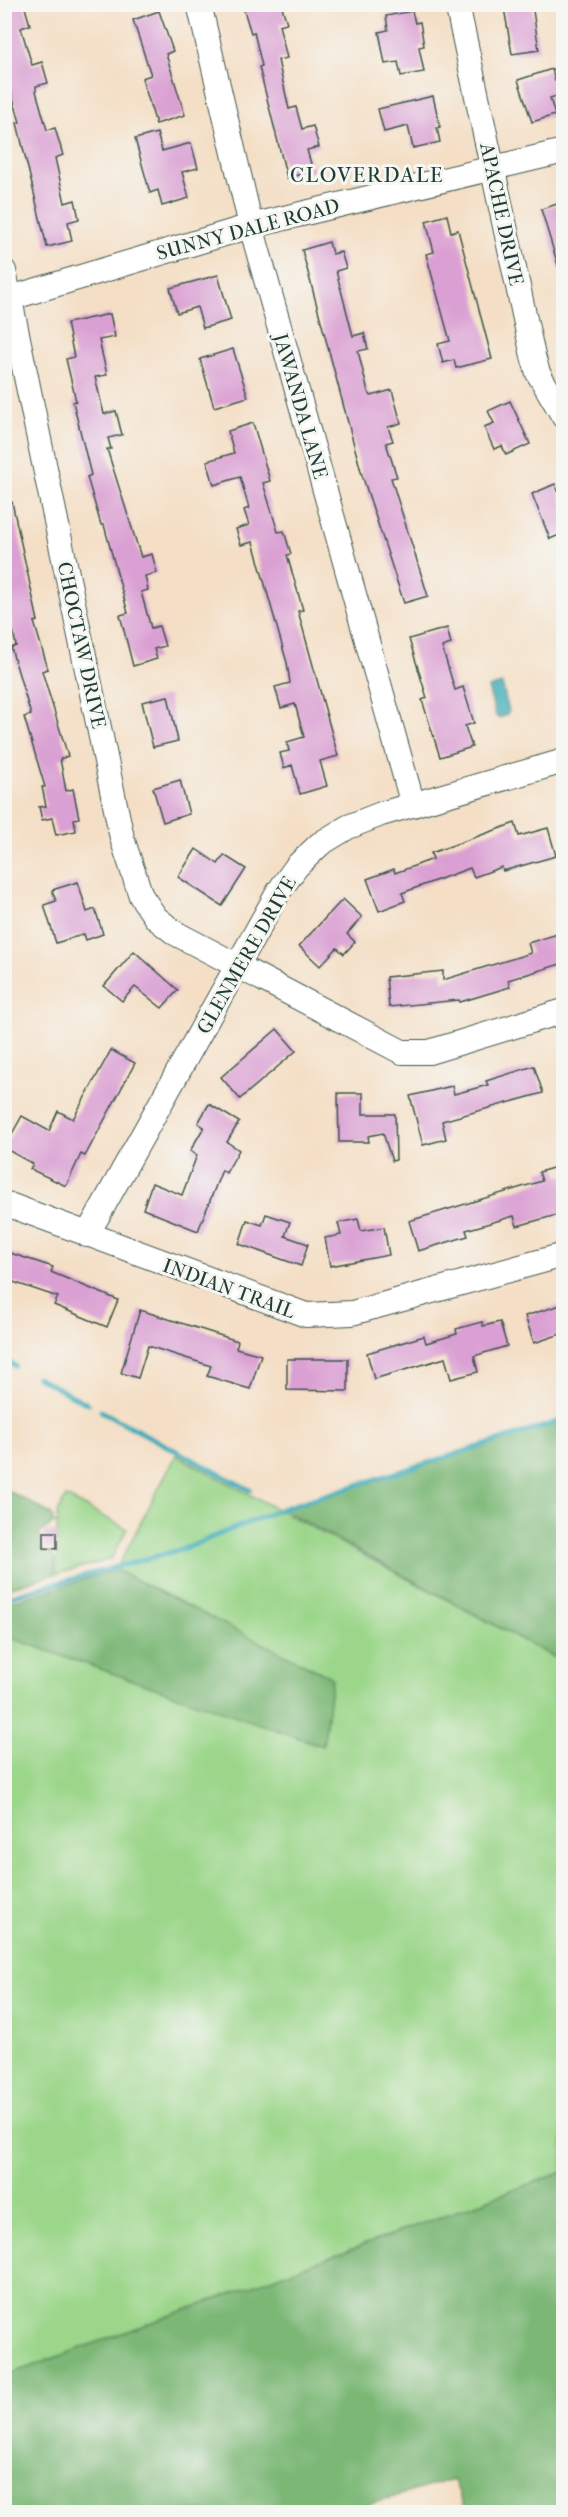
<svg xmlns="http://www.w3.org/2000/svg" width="568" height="2517" font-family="'IM FELL French Canon',serif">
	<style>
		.green { fill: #9bd68a; stroke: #5d8a5f; stroke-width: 1.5 }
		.forest { fill: #7cb776; stroke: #4e7a55; stroke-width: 1.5 }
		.water { fill: #3bacb8; stroke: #2d7476; stroke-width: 1.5 }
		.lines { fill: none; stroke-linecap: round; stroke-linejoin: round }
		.stream { stroke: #3bacb8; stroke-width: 5 }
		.building { fill: #daa0d3 }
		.minor-casing { stroke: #3f554a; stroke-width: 26 }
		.minor { stroke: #fff; stroke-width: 24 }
		.labels { text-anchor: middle; stroke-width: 6; stroke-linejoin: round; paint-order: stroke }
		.street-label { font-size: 20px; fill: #1f3d34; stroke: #f6f6f2 }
		.neighbourhood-label { font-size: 21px; letter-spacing: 1.5px; fill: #1f3d34; stroke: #f6f6f2 }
	</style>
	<rect width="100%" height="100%" fill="#f6f6f2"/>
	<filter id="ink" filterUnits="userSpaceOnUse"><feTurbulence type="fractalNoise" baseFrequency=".0167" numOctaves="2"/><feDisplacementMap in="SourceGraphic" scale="12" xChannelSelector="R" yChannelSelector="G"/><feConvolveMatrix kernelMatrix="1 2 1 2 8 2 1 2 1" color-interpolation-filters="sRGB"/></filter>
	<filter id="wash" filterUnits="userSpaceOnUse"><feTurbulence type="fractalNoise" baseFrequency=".008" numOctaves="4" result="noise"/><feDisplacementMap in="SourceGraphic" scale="24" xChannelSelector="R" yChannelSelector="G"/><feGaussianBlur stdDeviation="1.35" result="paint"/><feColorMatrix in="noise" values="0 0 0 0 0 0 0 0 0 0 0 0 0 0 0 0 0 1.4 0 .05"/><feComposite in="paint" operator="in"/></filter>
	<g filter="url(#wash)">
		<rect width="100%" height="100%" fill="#f4dfc6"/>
		<g class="green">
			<polygon points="176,1455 563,1662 563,2172 5,2376 5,1636 323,1746 332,1678 116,1570"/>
			<polygon points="66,1497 127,1529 111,1559 57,1574 57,1513"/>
		</g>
		<g class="forest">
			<polygon points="563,1422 563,1662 283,1510"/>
			<polygon points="5,1489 51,1514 54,1523 40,1533 42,1551 52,1554 55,1560 55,1574 5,1589"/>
			<polygon points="116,1570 332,1678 323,1746 5,1636 5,1603"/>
			<polygon points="563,2172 563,2512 467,2512 453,2479 344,2512 5,2512 5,2376"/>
		</g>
		<polygon class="water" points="502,684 509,711 507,715 499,718 496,716 488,688"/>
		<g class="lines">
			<g class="stream">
				<polyline points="4,1360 15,1366"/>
				<polyline points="37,1377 88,1404"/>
				<polyline points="101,1411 250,1490"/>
				<polyline points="4,1598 189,1547 281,1509 564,1420"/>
			</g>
		</g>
		<g id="blocks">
			<g class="building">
				<polygon points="4,4 24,4 30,25 21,28 32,65 42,62 48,83 36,86 36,91 47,130 55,128 63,155 55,158 65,203 75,200 79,219 68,222 72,241 47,247 17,123 20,122 4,68 4,46 9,44 4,29"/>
				<polygon points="242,4 281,4 287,23 279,25 287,58 278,60 289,109 296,107 302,129 313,126 319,147 307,150 313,171 287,178 259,67 262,66 254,32 251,33"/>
				<polygon points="524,4 532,4 539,50 512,54 504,8"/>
				<polygon points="159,11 173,51 166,54 185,115 156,124 142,78 151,75 133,20"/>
				<polygon points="412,11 415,23 420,22 424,46 419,47 424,72 401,76 398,62 385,64 379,32 388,30 386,16"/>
				<polygon points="552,69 555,81 564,78 564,94 550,98 555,115 532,122 518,80"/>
				<polygon points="433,96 440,127 437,128 440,142 413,148 408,126 384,132 378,109"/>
				<polygon points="157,133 162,151 191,143 198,168 182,172 189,198 162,206 158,190 150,193 135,139"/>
				<polygon points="564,202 564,272 560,272 541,209"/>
				<polygon points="447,215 451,232 458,230 492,359 456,368 454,360 443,363 438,344 450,341 426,254 434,252 426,221"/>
				<polygon points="329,242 332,254 341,252 346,268 336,271 353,336 364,333 368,349 358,351 368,392 371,396 392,390 401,423 388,427 393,441 386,443 397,477 391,478 428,596 404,603 362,475 302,250"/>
				<polygon points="218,275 231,320 203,328 197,307 177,313 170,288"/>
				<polygon points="110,314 115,337 99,340 107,375 95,377 104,414 116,411 122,435 108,438 111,449 107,449 141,557 152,554 157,573 145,576 148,590 141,592 151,628 159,626 165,646 154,649 157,659 133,666 120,615 128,613 104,525 101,525 87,477 91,475 73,402 76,401 66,359 74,357 67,323"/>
				<polygon points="233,349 248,397 214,407 200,359"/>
				<polygon points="510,401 530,444 506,455 502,446 494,449 484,427 494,423 488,411"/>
				<polygon points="253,423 270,481 263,483 278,532 284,531 291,554 287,555 303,610 298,611 338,756 320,761 327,786 300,794 292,765 284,768 280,753 289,751 287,742 304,737 295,704 281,708 275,687 290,683 287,663 253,542 241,545 236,529 249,525 244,510 249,508 240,477 214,485 207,461 234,453 228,431"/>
				<polygon points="555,484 564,505 564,533 550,539 532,494"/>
				<polygon points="12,502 38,621 34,622 48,669 42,671 68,756 60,759 66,791 73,789 79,818 74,819 76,831 56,835 52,818 42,820 39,807 46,806 42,787 45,787 24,717 31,715 11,648 16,646 8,604 4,604 4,503"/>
				<polygon points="447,628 451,644 442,647 455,690 463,687 474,723 465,726 472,747 440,757 422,700 427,698 409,639"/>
				<polygon points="168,696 178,741 153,747 142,702"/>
				<polygon points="180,780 189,814 163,822 153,788"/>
				<polygon points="515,823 519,836 548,828 556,856 503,871 502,867 474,877 470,868 402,893 405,901 379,911 367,879 394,869 395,873 433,859 431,853"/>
				<polygon points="196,849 218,864 224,855 246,869 222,906 178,877"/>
				<polygon points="78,882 87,912 95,909 103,934 86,940 84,934 56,943 44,905 56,901 52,890"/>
				<polygon points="343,899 362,917 347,934 355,942 344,954 337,948 320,966 299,946"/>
				<polygon points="564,932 564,963 508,980 510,987 460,1002 459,1000 389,1007 386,977 443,971 443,980 531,953 528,943"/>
				<polygon points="134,951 178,990 162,1008 135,987 122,1001 104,986"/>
				<polygon points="277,1029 296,1051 240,1099 221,1077"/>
				<polygon points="111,1050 135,1063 85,1156 81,1154 66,1186 30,1169 33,1164 4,1148 22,1116 49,1131 58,1111 73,1119"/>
				<polygon points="534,1066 543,1093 442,1121 446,1139 423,1145 410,1096 452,1086 454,1094 488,1085 486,1081"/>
				<polygon points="338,1093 363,1093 363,1114 395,1114 396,1160 392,1161 383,1133 368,1136 369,1142 339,1142"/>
				<polygon points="209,1104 239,1122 227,1142 239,1150 226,1173 222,1170 198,1231 143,1209 152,1183 182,1195 197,1155 190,1151 204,1127 198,1123"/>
				<polygon points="556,1167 559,1177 564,1175 564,1213 517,1226 514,1216 466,1230 468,1236 418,1251 409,1221 542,1181 539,1172"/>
				<polygon points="266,1214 290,1222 285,1236 308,1244 301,1266 239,1244 247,1220 262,1225"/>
				<polygon points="358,1219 361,1231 384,1227 389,1255 330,1266 325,1238 341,1235 338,1223"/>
				<polygon points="4,1251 53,1267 51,1272 118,1300 107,1327 54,1305 58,1297 4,1279"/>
				<polygon points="564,1304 564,1333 534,1343 525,1316"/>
				<polygon points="140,1310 238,1341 236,1348 261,1355 250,1389 207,1376 211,1366 148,1346 138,1378 121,1373"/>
				<polygon points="482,1322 483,1326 500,1322 507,1346 474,1356 478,1372 451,1379 445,1358 374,1379 367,1353 424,1336 426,1343 457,1334 456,1329"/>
				<polygon points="287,1359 348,1359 348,1391 287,1390"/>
				<polygon points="44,1532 57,1532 57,1549 44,1548"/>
			</g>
		</g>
	</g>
	<g filter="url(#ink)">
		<use href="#blocks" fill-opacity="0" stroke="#3f554a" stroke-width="1.5"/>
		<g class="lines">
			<defs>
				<g id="minor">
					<polyline points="199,4 251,226 413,805"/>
					<polyline points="457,4 533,356 538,373 564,417"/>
					<polyline points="4,271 122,838 141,896 156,918 175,933 402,1052 429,1052 564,1011"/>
					<polyline points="4,300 251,226 564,151"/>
					<polyline points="4,1203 306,1315 352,1313 564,1255"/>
					<polyline points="87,1235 279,891 297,866 320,844 348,827 381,814 564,761"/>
				</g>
			</defs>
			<use href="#minor" class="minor-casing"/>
			<use href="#minor" class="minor"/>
		</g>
	</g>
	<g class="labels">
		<g class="street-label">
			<text transform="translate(502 214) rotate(78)" y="7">APACHE DRIVE</text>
			<text transform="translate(248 229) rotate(-15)" y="7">SUNNY DALE ROAD</text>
			<text transform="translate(301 406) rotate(74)" y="7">JAWANDA LANE</text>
			<text transform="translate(82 645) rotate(78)" y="7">CHOCTAW DRIVE</text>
			<text transform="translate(246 955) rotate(-60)" y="7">GLENMERE DRIVE</text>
			<text transform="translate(229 1288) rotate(20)" y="7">INDIAN TRAIL</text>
		</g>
		<g class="neighbourhood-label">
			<text x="367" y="182">CLOVERDALE</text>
		</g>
	</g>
	<rect width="568" height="2517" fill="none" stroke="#f6f6f2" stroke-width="24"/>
</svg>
